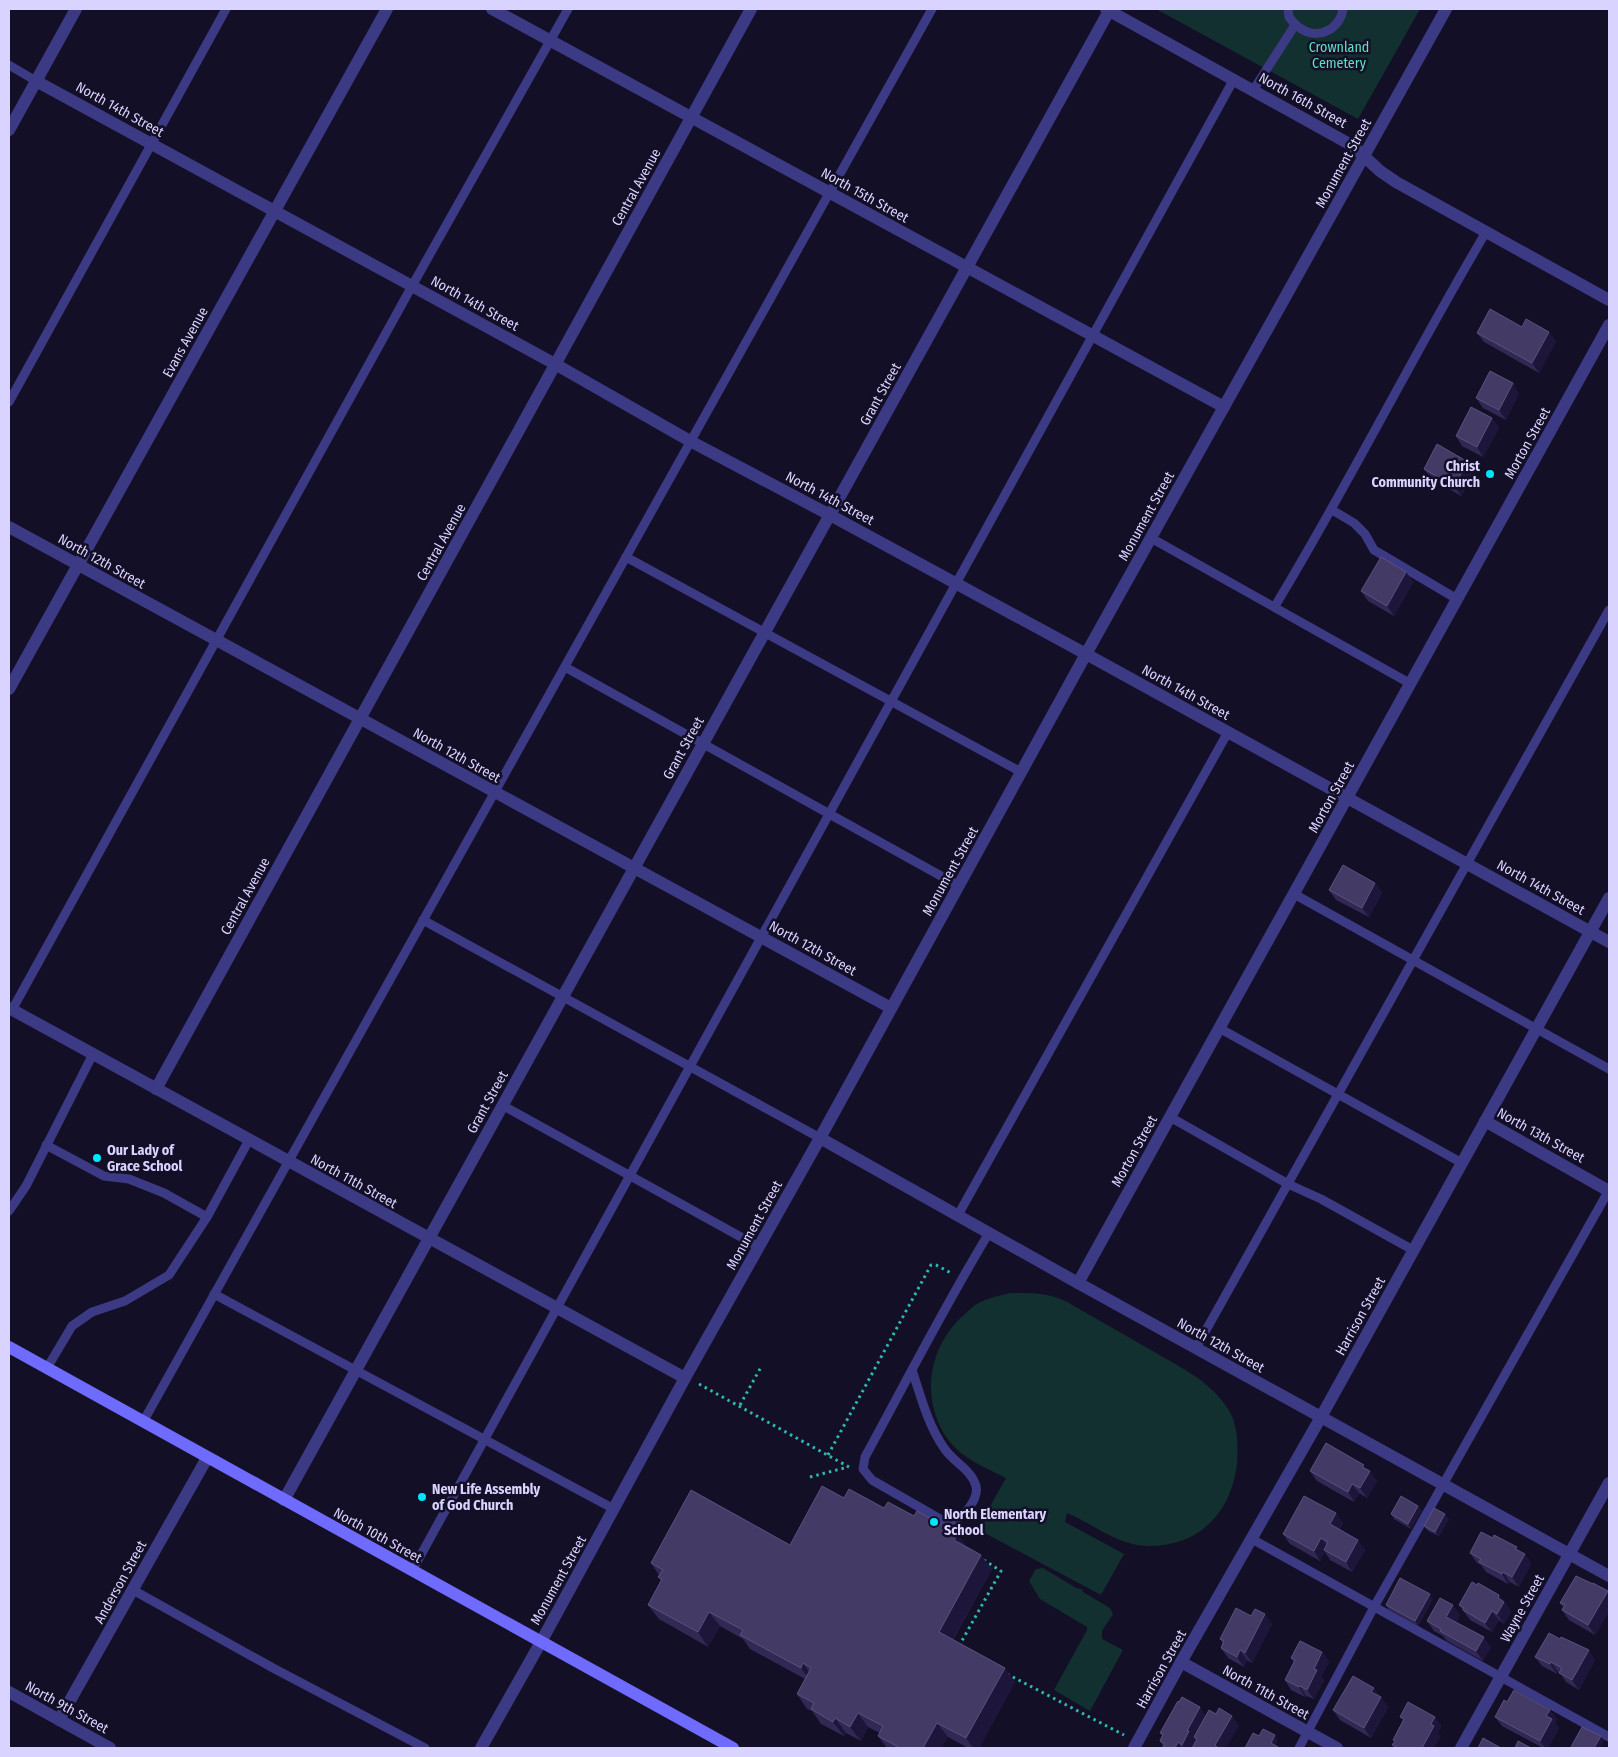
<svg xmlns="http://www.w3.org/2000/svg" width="1618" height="1757" font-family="'Fira Sans Condensed',sans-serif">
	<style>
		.green { fill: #12302f }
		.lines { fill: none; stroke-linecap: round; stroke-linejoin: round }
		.path { stroke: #2fb8b0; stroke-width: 3; stroke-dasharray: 2.5 4; stroke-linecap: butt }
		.service { stroke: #3d3a85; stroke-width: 9 }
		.minor { stroke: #3d3a85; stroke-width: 12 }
		.secondary { stroke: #6f6bff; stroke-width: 12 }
		.wall { fill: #312854 }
		.shaded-wall { fill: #1d163a }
		.building { fill: #433a66; stroke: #5a527e }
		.poi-dot { fill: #00e5ff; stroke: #130f26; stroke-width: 2 }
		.labels { text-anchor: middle; stroke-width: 5; stroke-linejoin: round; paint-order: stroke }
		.park-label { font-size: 14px; fill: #5fe0c0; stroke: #130f26 }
		.street-label { font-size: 14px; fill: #d9d4ff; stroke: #130f26 }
		.poi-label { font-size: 14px; font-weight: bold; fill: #d9d4ff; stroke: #130f26; text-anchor: start }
	</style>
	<rect width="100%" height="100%" fill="#130f26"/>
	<g class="green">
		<polygon points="1156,9 1420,9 1358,119"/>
		<path d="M1010 1293C1025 1293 1040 1292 1055 1297 1068 1301 1082 1311 1095 1318 1120 1332 1145 1347 1170 1361 1184 1369 1200 1378 1211 1389 1218 1395 1228 1407 1232 1416 1238 1431 1238 1448 1237 1464 1231 1514 1198 1547 1147 1546 1117 1545 1093 1524 1067 1513L1065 1522 1124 1554 1101 1595 977 1529 1006 1478C986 1468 963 1459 949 1441 919 1401 928 1345 965 1314 969 1310 973 1306 977 1304 986 1298 999 1296 1010 1293Z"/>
		<polygon points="1043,1568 1076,1588 1082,1589 1083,1592 1110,1608 1113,1614 1102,1631 1102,1639 1123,1650 1090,1711 1054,1690 1087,1630 1087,1627 1040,1599 1029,1581 1036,1569"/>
	</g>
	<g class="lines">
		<g class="path">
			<polyline points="699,1384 849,1467"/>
			<polyline points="740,1405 761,1367"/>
			<polyline points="828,1455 931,1265 936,1265 951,1273"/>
			<polyline points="810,1477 848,1467"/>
			<polyline points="959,1646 1001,1571 982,1559"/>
			<polyline points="1007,1674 1124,1735"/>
		</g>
		<g class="service">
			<path d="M1288 9 1289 17C1292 21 1295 25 1300 28 1318 41 1340 29 1343 9"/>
			<polyline points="9,65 36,81"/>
			<polyline points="1254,89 1295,25"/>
			<polyline points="9,402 226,9"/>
			<polyline points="1332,510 1354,523 1365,534 1374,550 1457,599"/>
			<polyline points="1151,538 1411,684"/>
			<polyline points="626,557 1021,772"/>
			<path d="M1275 606C1349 484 1413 355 1486 232"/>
			<polyline points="565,667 959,886"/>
			<polyline points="1294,894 1609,1069"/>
			<polyline points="423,920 820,1138"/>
			<polyline points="12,1010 412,286 568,9"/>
			<polyline points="1219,1028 1462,1163"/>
			<polyline points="502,1105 759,1247"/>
			<polyline points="1170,1117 1288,1184 1321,1199 1413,1250"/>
			<polyline points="46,1145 104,1176 129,1179 164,1193 207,1217"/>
			<polyline points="9,1211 26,1186 93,1054"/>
			<polyline points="958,1215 1228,732"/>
			<polyline points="214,1294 614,1509"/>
			<polyline points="1196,1348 1609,610"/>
			<polyline points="47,1368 72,1326 92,1312 125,1301 169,1275 207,1217 249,1140"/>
			<path d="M912 1370C921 1397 928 1425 944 1448 953 1462 971 1469 976 1486 979 1498 964 1519 951 1521 948 1521 943 1520 940 1519L872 1480 863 1469 865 1457C906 1382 945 1305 989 1233"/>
			<polyline points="143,1422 932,9"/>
			<polyline points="1252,1539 1609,1737"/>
			<polyline points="412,1571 1234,79"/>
			<polyline points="133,1590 273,1668 425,1748"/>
			<polyline points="1299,1748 1374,1607 1609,1190"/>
		</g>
		<g class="minor">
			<polyline points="492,9 1224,407"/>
			<polyline points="1106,9 1353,146 1380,171 1396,182 1609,300"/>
			<polyline points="36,81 555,364 690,441 830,515 1086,654 1609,942"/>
			<polyline points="9,130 76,9"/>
			<polyline points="9,527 891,1008"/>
			<polyline points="9,689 387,9"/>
			<polyline points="9,1008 685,1378"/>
			<polyline points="156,1089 751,9"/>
			<polyline points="1485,1121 1609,1191"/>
			<polyline points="820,1138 1078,1283 1609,1576"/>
			<polyline points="1078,1283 1609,325"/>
			<polyline points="284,1500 1109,11"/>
			<polyline points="1181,1662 1337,1748"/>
			<polyline points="9,1692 110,1748"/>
			<polyline points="59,1720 207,1458"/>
			<polyline points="481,1748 541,1642 685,1378 820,1138 1086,654 1446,9"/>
			<polyline points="1134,1748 1181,1662 1321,1417 1609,898"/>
			<polyline points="1461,1748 1609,1483"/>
		</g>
		<polyline class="secondary" points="9,1347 733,1748"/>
	</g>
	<g class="wall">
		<polygon points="1522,327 1556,341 1539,373 1484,342 1477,333"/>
		<polygon points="1519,393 1506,420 1483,408 1476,398"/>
		<polygon points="1492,418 1499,428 1483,457 1462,446 1456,436"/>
		<polygon points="1424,469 1475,472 1461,496 1431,478"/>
		<polygon points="1406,572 1413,582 1394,616 1368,601 1361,591"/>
		<polygon points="1375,883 1382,893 1369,917 1336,900 1329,890"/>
		<polygon points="1367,1470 1377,1481 1367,1498 1359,1493 1354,1502 1317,1481 1310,1471"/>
		<polygon points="1418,1506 1422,1511 1411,1529 1394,1519 1391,1514"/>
		<polygon points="884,1508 968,1547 981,1555 992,1569 953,1640 1015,1682 979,1748 968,1748 948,1737 941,1748 887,1748 878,1736 880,1733 868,1727 861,1741 846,1733 844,1736 821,1724 812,1711 807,1709 797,1694 805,1679 750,1649 743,1639 720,1626 708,1647 659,1619 648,1605 661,1581 658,1577 659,1575 651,1563 790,1545"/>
		<polygon points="1449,1519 1439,1536 1428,1531 1424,1526"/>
		<polygon points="1343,1523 1339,1530 1365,1550 1352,1572 1330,1560 1325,1552 1320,1561 1290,1544 1283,1534"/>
		<polygon points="1493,1538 1517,1547 1520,1551 1525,1554 1531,1564 1519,1587 1510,1582 1508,1584 1486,1572 1481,1565 1477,1563 1470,1553"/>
		<polygon points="1593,1584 1608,1591 1609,1593 1609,1611 1595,1635 1569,1620 1562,1610 1563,1607 1560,1603"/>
		<polygon points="1499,1595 1511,1611 1504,1624 1499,1620 1492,1632 1470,1620 1459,1605"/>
		<polygon points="1433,1599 1418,1626 1389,1610 1386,1605"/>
		<polygon points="1460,1615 1456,1622 1491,1647 1483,1661 1447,1641 1443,1636 1434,1631 1427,1621"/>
		<polygon points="1251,1616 1272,1624 1252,1663 1247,1660 1244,1667 1228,1658 1221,1648 1223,1644 1220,1639"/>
		<polygon points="1322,1652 1329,1662 1321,1677 1324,1680 1314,1699 1306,1696 1305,1697 1291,1690 1285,1680 1294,1662 1291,1658"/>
		<polygon points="1535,1657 1595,1660 1579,1690 1566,1682 1560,1673 1558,1672 1557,1674 1542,1666"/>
		<polygon points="1380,1697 1388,1707 1371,1738 1340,1720 1333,1710"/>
		<polygon points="1507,1702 1550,1710 1557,1719 1555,1723 1559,1728 1548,1748 1543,1748 1502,1726 1495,1717"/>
		<polygon points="1206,1716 1239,1726 1196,1740 1195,1739 1192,1748 1162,1748 1163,1746 1160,1741 1163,1736 1160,1733"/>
	</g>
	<g class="shaded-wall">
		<polygon points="1549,332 1556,341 1539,373 1532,363"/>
		<polygon points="1513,383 1519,393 1506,420 1499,410"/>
		<polygon points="1492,418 1499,428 1483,457 1477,447"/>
		<polygon points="1468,462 1475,472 1461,496 1454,486"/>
		<polygon points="1406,572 1413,582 1394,616 1387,606"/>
		<polygon points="1375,883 1382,893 1369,917 1362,908"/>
		<polygon points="1364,1465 1369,1472 1370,1471 1377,1481 1367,1498 1360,1488 1362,1467"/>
		<polygon points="1352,1484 1359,1493 1354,1502 1348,1492"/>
		<polygon points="1418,1506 1422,1511 1411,1529 1408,1524"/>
		<polygon points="1336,1513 1343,1523 1336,1534 1330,1524"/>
		<polygon points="1445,1514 1449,1519 1439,1536 1435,1532"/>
		<polygon points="958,1534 968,1548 954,1540"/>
		<polygon points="1321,1538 1328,1547 1324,1550 1325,1552 1320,1561 1314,1551"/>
		<polygon points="1358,1540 1365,1550 1352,1572 1346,1562"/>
		<polygon points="1517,1547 1523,1556 1525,1554 1531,1564 1519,1587 1512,1577 1515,1549"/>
		<polygon points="981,1555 992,1569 949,1646 939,1632"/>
		<polygon points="1503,1572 1510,1582 1508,1584 1502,1574"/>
		<polygon points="1608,1591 1609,1593 1609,1611 1595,1635 1588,1625"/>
		<polygon points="1430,1594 1433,1599 1418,1626 1415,1621"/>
		<polygon points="1499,1595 1511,1611 1504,1624 1497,1614 1498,1598"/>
		<polygon points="1453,1605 1460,1615 1453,1626 1446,1617"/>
		<polygon points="1492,1611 1499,1620 1492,1632 1485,1623"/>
		<polygon points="709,1612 720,1626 708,1647 698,1632"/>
		<polygon points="1265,1614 1272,1624 1252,1663 1245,1653"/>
		<polygon points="1484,1637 1491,1647 1483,1661 1476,1651"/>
		<polygon points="1240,1650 1247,1660 1244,1667 1237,1657"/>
		<polygon points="1589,1650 1595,1660 1579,1690 1572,1680"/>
		<polygon points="1322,1652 1329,1662 1321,1677 1324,1680 1314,1699 1307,1690 1314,1669"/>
		<polygon points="1551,1662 1558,1672 1557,1674 1550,1664"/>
		<polygon points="803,1663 813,1678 811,1682 801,1668"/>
		<polygon points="1005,1668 1015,1682 979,1748 973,1748 966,1738"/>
		<polygon points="1300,1686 1306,1696 1305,1697 1299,1687"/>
		<polygon points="1374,1688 1381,1697 1371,1692"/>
		<polygon points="1381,1697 1388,1707 1371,1738 1364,1728"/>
		<polygon points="1200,1707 1207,1717 1194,1737 1196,1741 1192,1748 1184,1748 1182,1745 1187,1731"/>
		<polygon points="1550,1710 1557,1719 1555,1723 1559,1728 1548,1748 1545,1748 1540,1741 1546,1716"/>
		<polygon points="858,1713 868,1727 861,1741 850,1727"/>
		<polygon points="1232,1716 1239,1726 1226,1748 1216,1748 1215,1745"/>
		<polygon points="1435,1717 1442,1726 1438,1733 1441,1736 1434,1748 1422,1748 1431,1724"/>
		<polygon points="835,1718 846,1733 844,1736 833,1722"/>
		<polygon points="937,1723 948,1737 941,1748 923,1748"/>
		<polygon points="1275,1735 1278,1740 1274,1748 1271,1743"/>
		<polygon points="1601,1736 1604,1741 1600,1748 1594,1748"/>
		<polygon points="1178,1742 1182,1748 1175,1748"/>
	</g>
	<g class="building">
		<polygon points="1490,309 1522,327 1526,319 1549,332 1532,363 1477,333"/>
		<polygon points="1490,371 1513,383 1499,410 1476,398"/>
		<polygon points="1471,407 1492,418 1477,447 1456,436"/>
		<polygon points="1437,444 1468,462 1454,486 1424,469"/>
		<polygon points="1381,557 1406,572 1387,606 1361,591"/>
		<polygon points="1343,865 1375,883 1362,908 1329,890"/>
		<polygon points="1326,1443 1364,1465 1362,1467 1370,1471 1360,1488 1352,1484 1348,1492 1310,1471"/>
		<polygon points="822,1486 844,1498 849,1489 884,1508 888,1502 914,1516 917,1511 958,1534 954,1540 981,1555 939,1632 1005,1668 966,1738 937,1723 923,1748 900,1748 878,1736 883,1726 858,1713 850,1727 835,1718 833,1722 811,1709 814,1703 797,1694 811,1668 803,1663 801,1668 740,1635 743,1630 709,1612 698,1632 648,1605 662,1579 658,1577 663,1570 651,1563 691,1490 790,1545"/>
		<polygon points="1304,1496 1336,1513 1330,1524 1358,1540 1346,1562 1324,1550 1328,1542 1321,1538 1314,1551 1283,1534"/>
		<polygon points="1401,1496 1418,1506 1408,1524 1391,1514"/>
		<polygon points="1434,1508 1445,1514 1435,1532 1424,1526"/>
		<polygon points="1481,1532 1493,1538 1494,1535 1517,1547 1515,1549 1525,1554 1512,1577 1503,1572 1502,1574 1479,1562 1481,1559 1470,1553"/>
		<polygon points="1576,1576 1593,1584 1593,1583 1608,1591 1588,1625 1562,1610 1565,1605 1560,1603"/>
		<polygon points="1400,1578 1430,1594 1415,1621 1386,1605"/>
		<polygon points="1472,1582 1477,1585 1478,1583 1499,1595 1498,1598 1504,1602 1497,1614 1492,1611 1485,1623 1463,1610 1464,1608 1459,1605"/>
		<polygon points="1440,1598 1453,1605 1446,1617 1484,1637 1476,1651 1440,1631 1441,1629 1427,1621"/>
		<polygon points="1236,1608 1251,1616 1255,1609 1265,1614 1245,1653 1240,1650 1237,1657 1221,1648 1224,1641 1220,1639"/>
		<polygon points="1549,1633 1560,1639 1561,1637 1589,1650 1572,1680 1559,1673 1562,1668 1551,1662 1550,1664 1535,1657"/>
		<polygon points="1300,1641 1322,1652 1314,1669 1317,1670 1307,1690 1300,1686 1299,1687 1285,1680 1295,1660 1291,1658"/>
		<polygon points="1353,1676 1374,1688 1371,1692 1381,1697 1364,1728 1333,1710"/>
		<polygon points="1514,1690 1550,1710 1546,1716 1552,1719 1540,1741 1495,1717 1504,1700 1507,1702"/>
		<polygon points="1182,1697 1200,1707 1187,1731 1189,1731 1182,1745 1178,1742 1175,1748 1162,1748 1165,1744 1160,1741 1163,1734 1160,1733 1178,1701 1179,1702"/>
		<polygon points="1408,1702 1435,1717 1431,1724 1434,1726 1422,1748 1398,1748 1392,1745 1395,1741 1393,1740 1404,1719 1400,1717"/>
		<polygon points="1219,1708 1232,1716 1215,1745 1217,1747 1216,1748 1192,1748 1197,1739 1194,1737 1209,1710 1216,1714"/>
		<polygon points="1582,1727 1601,1736 1594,1748 1573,1748 1571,1747"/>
		<polygon points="1263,1729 1275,1735 1271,1743 1278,1747 1277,1748 1245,1748 1253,1733 1259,1736"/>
		<polygon points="1483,1738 1501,1748 1478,1748"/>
		<polygon points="1518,1741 1531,1748 1515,1748"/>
	</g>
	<g class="poi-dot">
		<circle cx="1490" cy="474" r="5"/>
		<circle cx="97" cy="1158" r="5"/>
		<circle cx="422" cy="1497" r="5"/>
		<circle cx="934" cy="1522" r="5"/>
	</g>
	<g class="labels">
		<g class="park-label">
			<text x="1339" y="52">Crownland<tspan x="1339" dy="16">Cemetery</tspan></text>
		</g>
		<g class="street-label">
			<text transform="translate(1303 100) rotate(29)" y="5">North 16th Street</text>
			<text transform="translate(120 109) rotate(29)" y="5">North 14th Street</text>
			<text transform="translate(1343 163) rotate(-61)" y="5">Monument Street</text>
			<text transform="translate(636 187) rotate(-61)" y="5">Central Avenue</text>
			<text transform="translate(865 195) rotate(29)" y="5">North 15th Street</text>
			<text transform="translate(475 303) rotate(29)" y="5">North 14th Street</text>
			<text transform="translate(185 342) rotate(-61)" y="5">Evans Avenue</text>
			<text transform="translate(880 394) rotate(-61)" y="5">Grant Street</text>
			<text transform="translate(1527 443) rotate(-61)" y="5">Morton Street</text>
			<text transform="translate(830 498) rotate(28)" y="5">North 14th Street</text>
			<text transform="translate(1146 516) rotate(-61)" y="5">Monument Street</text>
			<text transform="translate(441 542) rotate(-61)" y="5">Central Avenue</text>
			<text transform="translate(102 561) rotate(29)" y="5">North 12th Street</text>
			<text transform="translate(1186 692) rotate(29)" y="5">North 14th Street</text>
			<text transform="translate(683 748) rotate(-61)" y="5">Grant Street</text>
			<text transform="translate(457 755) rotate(29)" y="5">North 12th Street</text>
			<text transform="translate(1331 797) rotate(-61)" y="5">Morton Street</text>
			<text transform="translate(950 871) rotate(-61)" y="5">Monument Street</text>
			<text transform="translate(1541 887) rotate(29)" y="5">North 14th Street</text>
			<text transform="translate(245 896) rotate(-61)" y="5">Central Avenue</text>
			<text transform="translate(813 948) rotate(29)" y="5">North 12th Street</text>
			<text transform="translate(487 1102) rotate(-61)" y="5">Grant Street</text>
			<text transform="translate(1541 1135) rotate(29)" y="5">North 13th Street</text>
			<text transform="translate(1134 1151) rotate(-61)" y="5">Morton Street</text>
			<text transform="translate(354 1181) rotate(29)" y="5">North 11th Street</text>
			<text transform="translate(754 1225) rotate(-61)" y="5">Monument Street</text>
			<text transform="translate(1360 1316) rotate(-61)" y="5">Harrison Street</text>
			<text transform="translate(1221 1345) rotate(29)" y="5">North 12th Street</text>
			<text transform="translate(378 1535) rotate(29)" y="5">North 10th Street</text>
			<text transform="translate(558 1580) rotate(-61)" y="5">Monument Street</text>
			<text transform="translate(120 1582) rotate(-61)" y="5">Anderson Street</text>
			<text transform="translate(1522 1608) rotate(-61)" y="5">Wayne Street</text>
			<text transform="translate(1161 1669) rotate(-61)" y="5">Harrison Street</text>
			<text transform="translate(1266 1692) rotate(29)" y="5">North 11th Street</text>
			<text transform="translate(67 1707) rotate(29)" y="5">North 9th Street</text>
		</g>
		<g class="poi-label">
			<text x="1480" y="471" text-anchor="end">Christ<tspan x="1480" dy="16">Community Church</tspan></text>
			<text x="107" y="1155">Our Lady of<tspan x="107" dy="16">Grace School</tspan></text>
			<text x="432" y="1494">New Life Assembly<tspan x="432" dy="16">of God Church</tspan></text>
			<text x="944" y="1519">North Elementary<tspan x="944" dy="16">School</tspan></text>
		</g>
	</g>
	<rect width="1618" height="1757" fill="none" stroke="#d9d4ff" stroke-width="20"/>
</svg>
